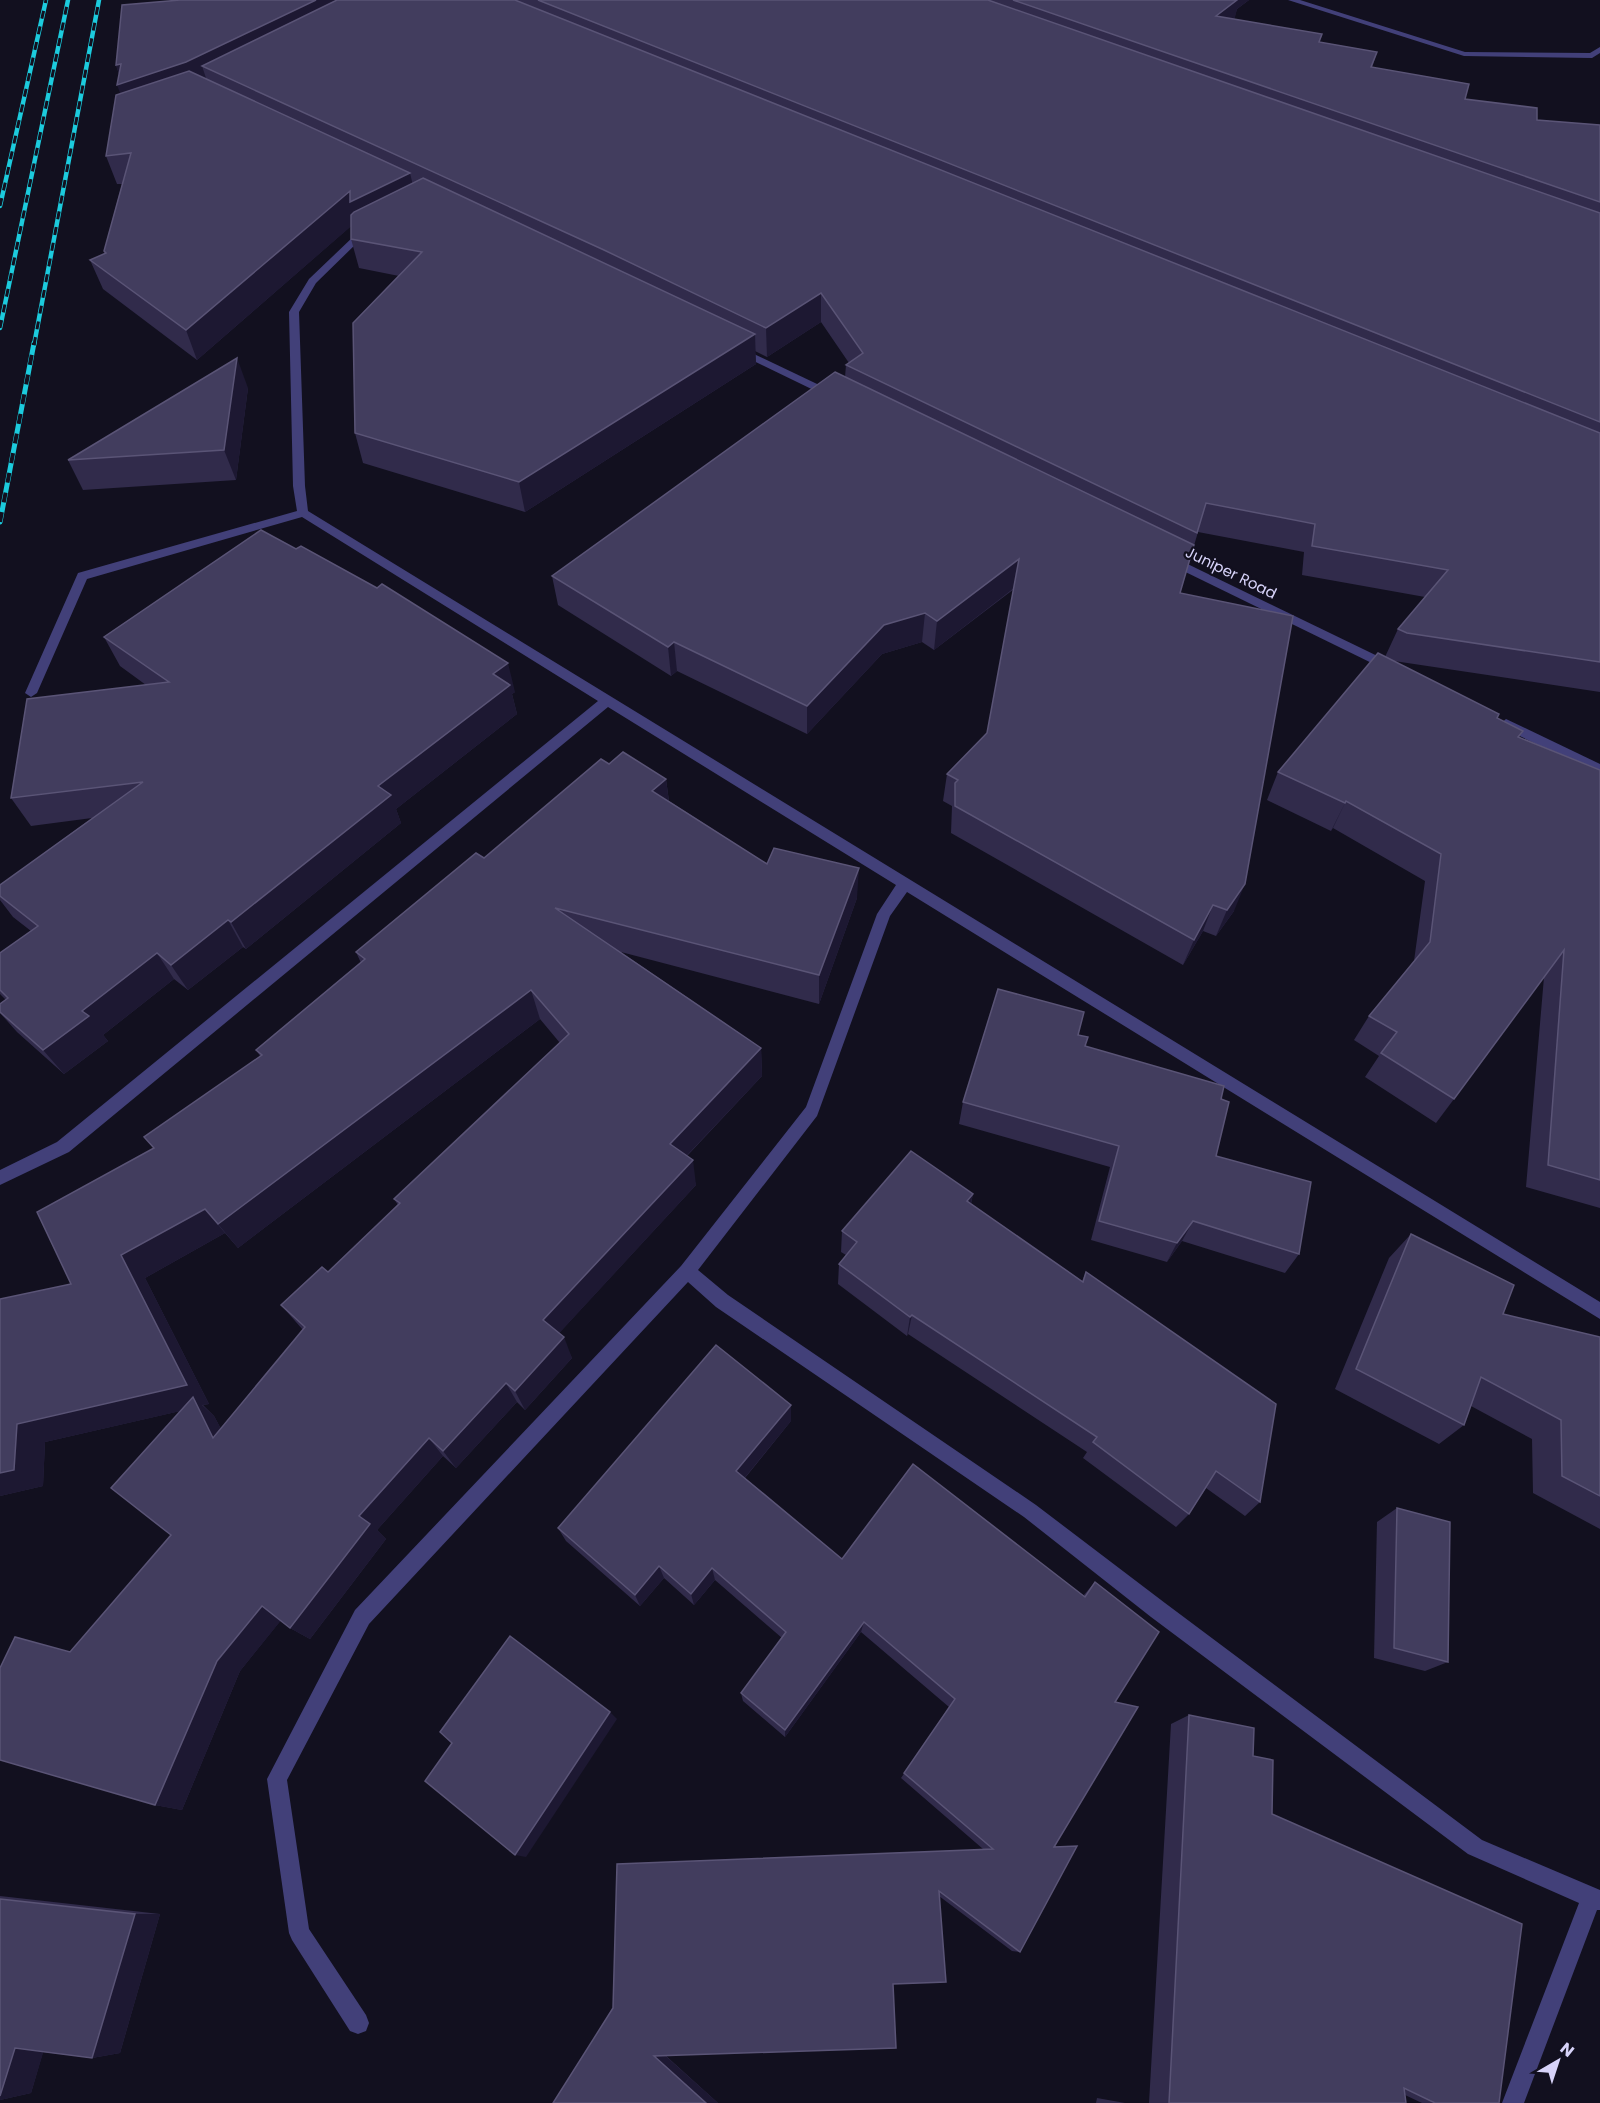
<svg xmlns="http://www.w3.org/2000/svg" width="1600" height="2103" font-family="Poppins,sans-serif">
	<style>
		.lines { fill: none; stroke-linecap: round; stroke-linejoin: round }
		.lane { fill: #424079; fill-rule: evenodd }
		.street { fill: #424079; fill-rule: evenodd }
		.rail-far1-casing { stroke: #1ccbdd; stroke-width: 4.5 }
		.rail-casing { stroke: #1ccbdd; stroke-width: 5 }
		.rail-far1 { stroke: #12101f; stroke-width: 3; stroke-dasharray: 8; stroke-linecap: butt }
		.rail { stroke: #12101f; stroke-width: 4; stroke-dasharray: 10; stroke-linecap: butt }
		.wall { fill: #312b4b; fill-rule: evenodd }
		.shaded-wall { fill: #1d1832 }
		.building { fill: #423d5e; stroke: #5a5476; stroke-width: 1.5 }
		.labels { text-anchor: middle; stroke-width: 4.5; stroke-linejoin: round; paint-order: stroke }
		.far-street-label { font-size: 15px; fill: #d7d3f9; stroke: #12101f }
	</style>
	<rect width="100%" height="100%" fill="#12101f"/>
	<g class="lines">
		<polygon class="lane" points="1288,0 1300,0 1465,52 1590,53 1600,47 1600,53 1592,58 1464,56"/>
		<g class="street">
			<polygon points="365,231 373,233 360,240 316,283 299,312 305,486 308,511 1600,1302 1600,1319 907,892 890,916 817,1116 698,1270 728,1295 1036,1505 1165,1603 1482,1840 1600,1890 1600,1910 1597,1910 1524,2103 1502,2103 1579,1903 1468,1854 1151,1617 1024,1517 716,1307 688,1282 369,1624 287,1780 309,1929 366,2015 369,2023 366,2031 358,2034 350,2031 292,1940 289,1933 267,1779 355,1610 681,1266 806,1107 877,914 896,885 608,707 69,1152 0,1185 0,1170 57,1142 598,701 302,517 87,579 37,693 31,697 25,693 78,573 297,511 293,486 289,312 309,279 354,236"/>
			<polygon points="737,346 836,393 837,395 836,397 828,397 733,351 732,349"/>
			<polygon points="1169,555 1394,664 1396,667 1390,671 1386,670 1165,562 1163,559"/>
			<polygon points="1506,719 1600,764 1600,775 1501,727 1500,724"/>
		</g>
		<defs>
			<g id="rail-far1">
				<polyline points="0,206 46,0"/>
				<polyline points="0,328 68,0"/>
				<polyline points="34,345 99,0"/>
			</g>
			<polyline id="rail" points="0,522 34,343"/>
		</defs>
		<use href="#rail-far1" class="rail-far1-casing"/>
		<use href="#rail" class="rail-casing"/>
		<use href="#rail-far1" class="rail-far1"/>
		<use href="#rail" class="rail"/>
	</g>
	<g class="wall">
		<polygon points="180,0 1249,0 1237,9 1234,19 1320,42 1377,52 1372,68 1465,99 1537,120 1600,125 1600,692 1394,661 1385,657 1398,629 1425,597 1302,575 1304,552 1198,532 1180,593 1234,911 1216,936 1203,931 1183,965 951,833 952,806 943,801 947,774 987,733 1014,589 934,650 922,642 882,654 807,734 677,671 671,676 558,605 552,576 845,377 846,365 849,363 821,322 767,357 755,351 756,364 525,512 363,463 355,433 399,276 359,268 351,239 351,226 197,360 103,289 90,260 105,254 104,251 122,184 117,184 106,156 120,93 119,74 116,65"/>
		<polygon points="248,388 236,480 83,490 68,460"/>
		<polygon points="104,637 515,692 512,694 517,714 396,809 401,823 246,949 243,947 188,990 174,979 103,1035 108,1041 64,1074 17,1032 0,1013 0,1004 6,1000 0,994 0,953 31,931 13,917 0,900 0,885 92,818 31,826 11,798 146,685 120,666"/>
		<polygon points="1497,718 1523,731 1519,737 1600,770 1600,1208 1526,1187 1544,977 1454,1099 1436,1123 1365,1077 1379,1056 1354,1040 1369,1016 1414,961 1425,881 1333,828 1331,831 1267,800 1278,772"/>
		<path d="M609 764 666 779 669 801 767 864 857 898 819 1004 621 952 761 1048 762 1076 687 1156 696 1185 559 1333 572 1358 525 1410 517 1402 456 1468 443 1456 377 1530 386 1539 310 1639 290 1628 281 1620 240 1671 182 1810 155 1805 70 1652 171 1535 180 1411 45 1442 43 1486 0 1496 71 1284 154 1148 260 1056 256 1050 361 963 356 952 484 858ZM540 1019 560 1043 394 1199 398 1205 328 1272 281 1305 303 1330 221 1429 214 1416 203 1405 209 1404 145 1278 225 1233 238 1248Z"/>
		<polygon points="1085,1046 1221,1099 1216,1156 1299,1254 1285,1273 1182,1241 1167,1262 1091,1240 1110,1167 959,1124 963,1102"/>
		<polygon points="973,1194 971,1204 1082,1281 1086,1272 1260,1502 1245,1516 1206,1488 1189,1514 1176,1527 1083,1458 1087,1452 908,1334 907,1336 838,1284 839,1264 846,1255 841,1252 842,1231"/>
		<polygon points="1411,1234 1503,1314 1600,1337 1600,1529 1533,1493 1532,1439 1471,1406 1464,1425 1439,1444 1335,1389 1389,1258"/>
		<polygon points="791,1421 745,1478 842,1559 1083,1596 1095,1582 1115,1702 1054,1847 1020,1952 1012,1951 939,1896 893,1984 665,2055 718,2103 553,2103 983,1849 901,1778 949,1707 861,1632 785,1737 743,1701 741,1693 782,1638 715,1580 694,1605 664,1578 640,1606 566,1541 558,1528"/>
		<polygon points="1397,1508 1448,1662 1425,1671 1374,1658 1377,1522"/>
		<polygon points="1189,1715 1253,1756 1272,1814 1499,2103 1422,2103 1405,2095 1406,2103 1149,2103 1171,1724"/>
		<polygon points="0,1896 160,1914 120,2053 92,2058 43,2052 31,2093 0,2100"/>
		<polygon points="1097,2098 1125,2103 1096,2103"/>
	</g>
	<g class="shaded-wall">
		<polygon points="316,0 379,0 202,66 208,84 128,114 117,85 122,84 116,65"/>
		<polygon points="1223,0 1249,0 1237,9 1233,26 1216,16"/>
		<polygon points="410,173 417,202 356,222 197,360 186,330 350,191"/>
		<polygon points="821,293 821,322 767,357 766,328"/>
		<polygon points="755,334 756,364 525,512 519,482"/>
		<polygon points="237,358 248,388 236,480 224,450"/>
		<polygon points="1019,559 1014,588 934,650 937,621"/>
		<polygon points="925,613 922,642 882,654 807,734 807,706 884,625"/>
		<polygon points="674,642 677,671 671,676 668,647"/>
		<polygon points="508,663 515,692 512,694 517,714 396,809 401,823 246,949 231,922 378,786 493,674"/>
		<polygon points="666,779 670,810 652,791"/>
		<polygon points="1346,801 1333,828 1331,831"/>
		<polygon points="859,868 857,898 819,1004 819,975"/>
		<polygon points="1245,884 1234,911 1216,936 1227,910"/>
		<polygon points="1213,905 1203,931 1183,965 1194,940"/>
		<polygon points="228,920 243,947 188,990 171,965"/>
		<polygon points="157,953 174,979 103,1035 108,1041 64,1074 43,1050 82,1011"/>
		<polygon points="531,990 540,1019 238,1248 218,1224"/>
		<polygon points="761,1048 762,1076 674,1169 670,1144"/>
		<polygon points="693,1160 696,1185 552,1341 543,1320"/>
		<polygon points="973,1194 968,1215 967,1201"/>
		<polygon points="205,1209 225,1233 145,1278 209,1404 202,1405 214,1416 235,1455 213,1438 198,1407 45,1442 43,1486 0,1496 0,1473 17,1424 121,1255"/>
		<polygon points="1193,1221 1182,1241 1167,1262 1177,1243"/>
		<polygon points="912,1315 908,1334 907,1336 910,1317"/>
		<polygon points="564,1337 572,1358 525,1410 515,1391"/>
		<polygon points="506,1383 517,1402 456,1468 443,1451"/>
		<polygon points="791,1405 791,1421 738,1486 736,1471"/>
		<polygon points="429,1438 443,1456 377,1530 386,1539 310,1639 290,1628 359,1516"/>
		<polygon points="659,1566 664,1578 640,1606 635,1595"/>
		<polygon points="712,1568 715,1580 694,1605 691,1594"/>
		<polygon points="262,1606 283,1618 240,1671 182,1810 155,1805 217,1661"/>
		<polygon points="864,1622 861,1632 785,1737 785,1730"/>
		<polygon points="610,1712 617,1719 526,1857 515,1855"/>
		<polygon points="135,1914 160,1914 120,2053 92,2058"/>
		<polygon points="46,2043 31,2093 0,2100 0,2096 15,2048"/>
		<polygon points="660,2051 718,2103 706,2103 654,2056"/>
	</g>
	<g class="building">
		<polygon points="180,0 316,0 186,62 117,85 121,64 116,65 122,5"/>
		<polygon points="337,0 515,0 1600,433 1600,662 1407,633 1398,629 1448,570 1312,546 1315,524 1206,503 1197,533 846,365 863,353 821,293 766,328 604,250 202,66"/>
		<polygon points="538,0 988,0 1600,213 1600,422"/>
		<polygon points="1013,0 1237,0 1216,16 1322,34 1319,42 1377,52 1371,67 1469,84 1465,99 1537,108 1537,120 1600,125 1600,202"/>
		<polygon points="189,71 410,173 350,202 350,191 186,330 90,260 106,253 104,251 131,153 106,156 116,95"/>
		<polygon points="423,178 755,334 519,482 355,433 353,323 422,252 351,239 351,215 354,212"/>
		<polygon points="237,358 224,450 68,460"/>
		<polygon points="835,372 1194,545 1180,593 1293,616 1245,884 1227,910 1213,905 1194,940 955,806 955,783 958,780 947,774 987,733 1019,559 937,621 925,613 884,625 807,706 674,642 668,647 552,576"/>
		<polygon points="261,530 296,549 301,546 377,588 382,584 508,663 493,674 510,685 378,786 391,795 231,922 228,920 171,965 157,953 82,1011 89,1016 43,1050 0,1012 0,1004 8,998 0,990 0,953 38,926 0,896 0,885 143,782 11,798 27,699 169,682 104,637"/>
		<polygon points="1378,653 1499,714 1497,718 1523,731 1518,737 1600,770 1600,1180 1548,1165 1564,950 1454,1099 1381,1053 1397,1032 1369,1016 1430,942 1441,854 1346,801 1345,803 1278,772"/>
		<polygon points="623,752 666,779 652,791 767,864 774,848 859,868 819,975 555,908 761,1048 670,1144 693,1160 543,1320 564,1337 515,1391 506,1383 443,1451 429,1438 359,1516 370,1524 290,1628 262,1606 217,1661 155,1805 0,1760 0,1668 15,1637 70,1652 171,1535 111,1488 193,1397 213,1438 305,1327 281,1305 322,1267 328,1272 400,1203 394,1199 569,1034 531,990 218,1224 205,1209 121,1255 187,1385 17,1424 14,1470 0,1473 0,1299 71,1284 37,1212 154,1148 144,1137 262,1055 256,1050 365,959 356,952 476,853 484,858 601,759 609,764"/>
		<polygon points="998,989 1084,1012 1078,1035 1088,1037 1085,1046 1224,1086 1221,1099 1229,1102 1216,1156 1311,1182 1299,1254 1193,1221 1177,1243 1099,1221 1119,1146 963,1102"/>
		<polygon points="911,1151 973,1194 967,1201 1083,1282 1086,1272 1276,1404 1260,1502 1216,1471 1189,1514 1093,1442 1097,1437 912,1315 910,1317 839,1264 857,1242 842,1231"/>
		<polygon points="1411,1234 1514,1285 1503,1314 1600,1337 1600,1496 1562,1476 1561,1420 1481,1377 1464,1425 1356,1369"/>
		<polygon points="716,1345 791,1405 736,1471 842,1559 913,1464 1085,1597 1095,1582 1159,1632 1115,1702 1138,1707 1054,1847 1077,1846 1020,1952 939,1891 946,1982 893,1984 896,2048 654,2056 706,2103 553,2103 613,2008 617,1864 993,1849 904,1773 955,1699 864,1622 785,1730 741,1693 786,1632 712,1568 691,1594 659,1566 635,1595 558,1528"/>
		<polygon points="1397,1508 1450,1522 1448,1662 1394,1648"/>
		<polygon points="510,1636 610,1712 515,1855 425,1781 452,1743 440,1732"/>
		<polygon points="1189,1715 1254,1728 1253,1756 1273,1760 1272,1814 1522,1924 1499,2103 1435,2103 1404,2088 1406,2103 1169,2103"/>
		<polygon points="0,1899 135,1914 92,2058 15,2048 0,2096"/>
	</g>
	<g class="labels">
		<g class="far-street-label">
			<text transform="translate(1231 573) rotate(26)" y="5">Juniper Road</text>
		</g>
	</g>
	<g transform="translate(1558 2061) rotate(39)" stroke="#12101f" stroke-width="4.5" paint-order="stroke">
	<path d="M0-4.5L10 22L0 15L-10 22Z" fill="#d7d3f9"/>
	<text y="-9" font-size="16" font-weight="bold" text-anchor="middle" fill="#d7d3f9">N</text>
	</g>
</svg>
